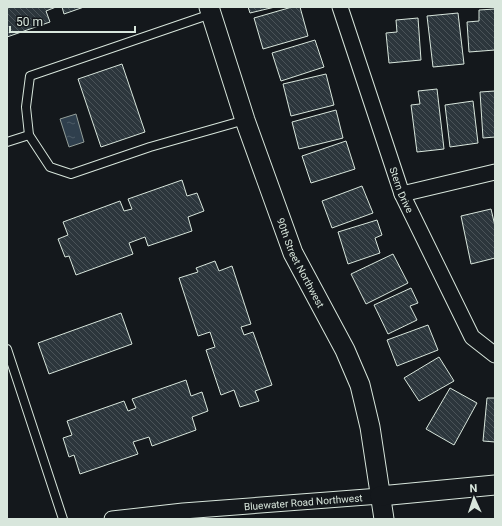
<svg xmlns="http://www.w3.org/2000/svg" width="502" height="526" font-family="Roboto,sans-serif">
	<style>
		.water { fill: url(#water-ripples); stroke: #939e99 }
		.building { fill: url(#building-back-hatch); stroke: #d8e6dc }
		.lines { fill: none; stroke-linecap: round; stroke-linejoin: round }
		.service-casing { stroke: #d8e6dc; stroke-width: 10 }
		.minor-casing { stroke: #d8e6dc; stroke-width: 17 }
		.tertiary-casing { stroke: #d8e6dc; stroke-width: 21 }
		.service { stroke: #14181c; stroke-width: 8 }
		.minor { stroke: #14181c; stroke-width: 15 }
		.tertiary { stroke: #14181c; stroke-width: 19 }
		.labels { text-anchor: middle; stroke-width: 3; stroke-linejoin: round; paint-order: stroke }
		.street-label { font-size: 10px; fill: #d8e6dc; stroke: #14181c }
	</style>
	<defs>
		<pattern id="water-ripples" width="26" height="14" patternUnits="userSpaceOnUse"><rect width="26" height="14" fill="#2f3f4d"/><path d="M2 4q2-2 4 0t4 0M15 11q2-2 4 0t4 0" fill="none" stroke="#4c5b66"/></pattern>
		<pattern id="building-back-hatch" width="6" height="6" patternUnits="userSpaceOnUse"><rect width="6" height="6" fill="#2c363c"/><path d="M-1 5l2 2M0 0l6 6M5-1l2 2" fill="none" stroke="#4a5358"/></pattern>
	</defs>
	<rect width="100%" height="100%" fill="#14181c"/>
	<polygon class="water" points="76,114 84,142 69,147 60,119"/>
	<g class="building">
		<polygon points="7,7 56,7 46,11 50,22 7,37"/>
		<polygon points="62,7 84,7 64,14"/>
		<polygon points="248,7 275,7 250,13"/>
		<polygon points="292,7 300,7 308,36 263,49 254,18"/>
		<polygon points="495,9 495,50 469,52 467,22 479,21 479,10"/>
		<polygon points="458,13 464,64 433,67 427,16"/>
		<polygon points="418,18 421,60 389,63 386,33 397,32 396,20"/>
		<polygon points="315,40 324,67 281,81 272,53"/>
		<polygon points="122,64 145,132 101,147 78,79"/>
		<polygon points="326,74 334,105 291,116 283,84"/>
		<polygon points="437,89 444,149 417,152 411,105 420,104 418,91"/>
		<polygon points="495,91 495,137 483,138 480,92"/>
		<polygon points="473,101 478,143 450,147 445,105"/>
		<polygon points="336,110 343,138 299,149 292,122"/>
		<polygon points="346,141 355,169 311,183 302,156"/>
		<polygon points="182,180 187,196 197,193 204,211 188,217 192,231 148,246 145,237 129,243 133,254 76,275 69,256 65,257 58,239 68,235 63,222 120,201 124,211 132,209 128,199"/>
		<polygon points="362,186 373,213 332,228 322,201"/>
		<polygon points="491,209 495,226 495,258 471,264 461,216"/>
		<polygon points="377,220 382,235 375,238 380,253 348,264 338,232"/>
		<polygon points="393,254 408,283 366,304 351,274"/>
		<polygon points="215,261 219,271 232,266 251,324 241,327 244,335 253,332 272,385 255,391 259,401 240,407 234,390 221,395 206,350 215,347 210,332 198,336 179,278 198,272 196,268"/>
		<polygon points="411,288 418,303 410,306 417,320 388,334 374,305"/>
		<polygon points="121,313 132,344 49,374 38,343"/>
		<polygon points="428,325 438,350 397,366 387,340"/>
		<polygon points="439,357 454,381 419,401 404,378"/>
		<polygon points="186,380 191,396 202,392 208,411 192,417 196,430 152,446 149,437 133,442 138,454 80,474 74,455 69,457 63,438 72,435 67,421 124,401 128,411 136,408 132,399"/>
		<polygon points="450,388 477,403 454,445 426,429"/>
		<polygon points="487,398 495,398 495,442 483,441"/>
	</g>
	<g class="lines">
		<defs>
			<g id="service">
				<polyline points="211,14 30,76 26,107 29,135 50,167 71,174 150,147 245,120"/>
				<polyline points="7,142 29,135"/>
				<polyline points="7,349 63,519"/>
			</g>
			<g id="minor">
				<path id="s1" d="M340 7 402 194 472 337 495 355"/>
				<polyline points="402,194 495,172"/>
				<path id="s2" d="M112 519 183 511 380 496"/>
			</g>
			<g id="tertiary">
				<path id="s3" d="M209 7 245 120 293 253 345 350 360 385 370 427 384 519"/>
				<polyline points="380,496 495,485"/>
			</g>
		</defs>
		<use href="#service" class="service-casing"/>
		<use href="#minor" class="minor-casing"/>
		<use href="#tertiary" class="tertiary-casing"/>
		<use href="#service" class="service"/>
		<use href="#minor" class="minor"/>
		<use href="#tertiary" class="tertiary"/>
	</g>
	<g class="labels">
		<g class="street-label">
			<text dy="4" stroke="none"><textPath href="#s1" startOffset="193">Stern Drive</textPath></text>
			<text dy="4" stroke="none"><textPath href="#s3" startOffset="272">90th Street Northwest</textPath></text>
			<text dy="4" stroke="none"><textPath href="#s2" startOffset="192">Bluewater Road Northwest</textPath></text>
		</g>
	</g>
	<rect width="502" height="526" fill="none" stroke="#d8e6dc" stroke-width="16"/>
	<g transform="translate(474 498) rotate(357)" stroke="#14181c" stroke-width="3" paint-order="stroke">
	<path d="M0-3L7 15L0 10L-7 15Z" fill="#d8e6dc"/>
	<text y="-6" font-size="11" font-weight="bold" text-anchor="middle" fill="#d8e6dc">N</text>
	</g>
	<path d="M10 26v6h125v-6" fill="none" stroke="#d8e6dc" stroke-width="2"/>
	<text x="16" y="26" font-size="12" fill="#d8e6dc" stroke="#14181c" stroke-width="3" paint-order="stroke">50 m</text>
</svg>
